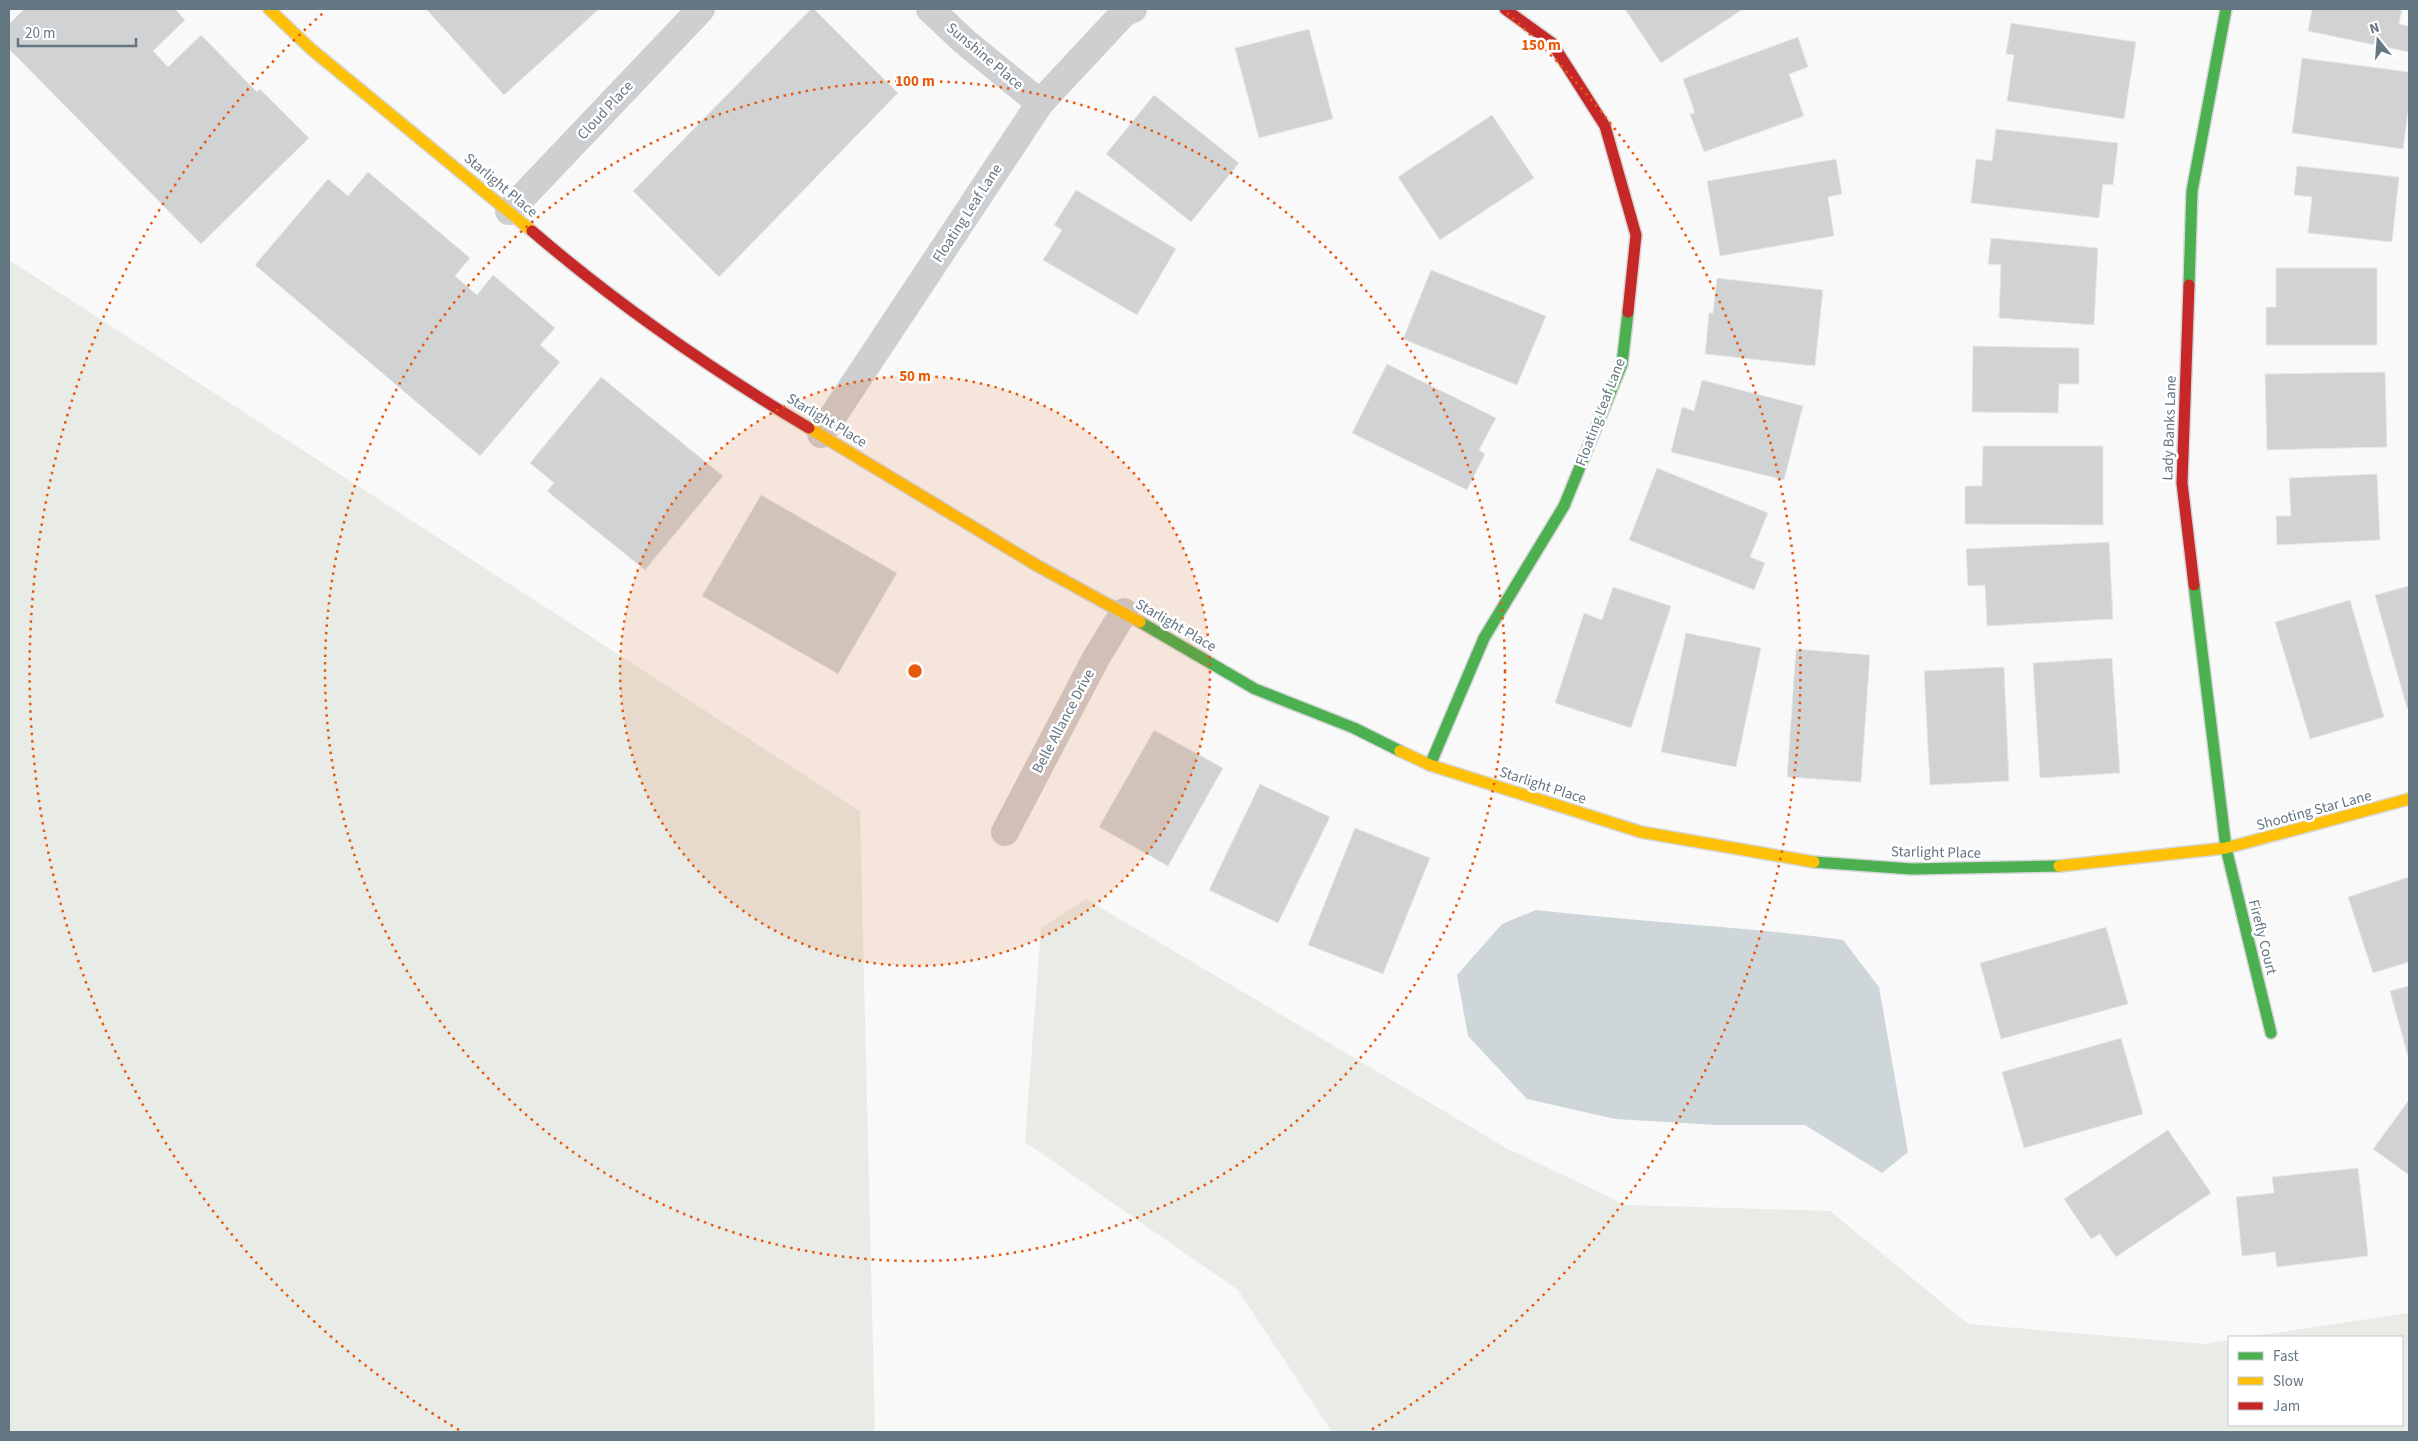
<svg xmlns="http://www.w3.org/2000/svg" width="2418" height="1441" font-family="'Source Sans 3',sans-serif">
	<style>
		.green { fill: #e8ebe6 }
		.water { fill: #ced6d9 }
		.building { fill: #d0d2d3; stroke: #e8e8e8 }
		.lines { fill: none; stroke-linecap: round; stroke-linejoin: round }
		.fast-casing { stroke: #d5d6d7; stroke-width: 14 }
		.slow-casing { stroke: #d5d6d7; stroke-width: 14 }
		.jam-casing { stroke: #d5d6d7; stroke-width: 14 }
		.street { stroke: #cecfd0; stroke-width: 28 }
		.fast { stroke: #4caf50; stroke-width: 11 }
		.slow { stroke: #ffc107; stroke-width: 11 }
		.jam { stroke: #c62828; stroke-width: 11 }
		.ring { fill: none; stroke: #e8590c; stroke-width: 2.5; stroke-dasharray: 2.5 5 }
		.labels { text-anchor: middle; stroke-width: 5; stroke-linejoin: round; paint-order: stroke }
		.street-label { font-size: 15px; fill: #657683; stroke: #fff }
		.centre { fill: #e8590c; stroke: #fff; stroke-width: 2.5 }
		.ring-label { font-size: 15px; text-anchor: middle; font-weight: bold; fill: #e8590c; stroke: #fff; stroke-width: 5; stroke-linejoin: round; paint-order: stroke }
	</style>
	<rect width="100%" height="100%" fill="#f9f9f9"/>
	<g class="green">
		<polygon points="9,260 860,811 875,1432 9,1432"/>
		<polygon points="1086,899 1508,1149 1626,1205 1830,1211 1968,1324 2205,1344 2229,1340 2229,1425 2402,1425 2402,1337 2248,1337 2409,1313 2409,1432 1332,1432 1238,1290 1025,1142 1041,928"/>
	</g>
	<path class="water" d="M1536 910C1638 922 1741 926 1843 940L1879 987 1908 1152 1882 1173 1805 1125H1717L1615 1119 1527 1099 1468 1036 1457 975 1502 924Z"/>
	<g class="building">
		<polygon points="24,9 175,9 185,20 153,51 168,67 201,35 257,92 260,89 309,138 201,244 9,49 9,24"/>
		<polygon points="428,9 599,9 504,95 427,10"/>
		<polygon points="811,9 814,9 898,93 719,277 633,191"/>
		<polygon points="1625,9 1743,9 1661,63"/>
		<polygon points="2312,9 2402,9 2399,24 2409,26 2409,52 2308,31"/>
		<polygon points="2011,23 2136,42 2124,119 2007,101 2014,55 2006,54"/>
		<polygon points="1309,29 1333,119 1259,138 1235,48"/>
		<polygon points="1798,37 1808,67 1789,74 1804,116 1704,152 1690,114 1695,113 1683,79"/>
		<polygon points="2302,58 2409,72 2409,104 2403,149 2292,133"/>
		<polygon points="1154,95 1239,163 1191,222 1106,154"/>
		<polygon points="1492,115 1534,178 1440,240 1398,177"/>
		<polygon points="1996,129 2118,143 2113,185 2103,184 2099,218 1971,203 1976,159 1992,161"/>
		<polygon points="1836,159 1842,194 1828,197 1834,236 1720,256 1707,181"/>
		<polygon points="2297,166 2399,177 2392,242 2308,233 2312,197 2294,195"/>
		<polygon points="368,172 470,258 455,276 477,295 493,275 555,328 540,345 560,362 480,456 255,265 328,179 348,196"/>
		<polygon points="1076,190 1176,249 1137,315 1043,260 1062,230 1054,225"/>
		<polygon points="1991,238 2098,248 2094,325 1999,318 2001,265 1988,264"/>
		<polygon points="2276,268 2377,268 2377,345 2266,345 2266,307 2276,307"/>
		<polygon points="1431,270 1546,316 1517,385 1403,339"/>
		<polygon points="1717,278 1823,290 1815,366 1705,354 1709,313 1713,313"/>
		<polygon points="1973,346 2079,348 2079,384 2059,384 2058,413 1972,412"/>
		<polygon points="1387,364 1496,418 1479,450 1485,454 1467,490 1352,433"/>
		<polygon points="2385,372 2387,447 2267,450 2265,374"/>
		<polygon points="601,377 723,476 645,570 547,491 554,483 530,463"/>
		<polygon points="1702,380 1803,406 1784,480 1671,452 1682,407 1694,411"/>
		<polygon points="1983,446 2103,446 2103,525 1965,524 1965,486 1982,486"/>
		<polygon points="1657,468 1768,513 1750,557 1765,563 1754,590 1629,540"/>
		<polygon points="2377,474 2380,540 2277,545 2276,516 2291,516 2289,478"/>
		<polygon points="761,495 897,573 838,674 702,596"/>
		<polygon points="2109,542 2113,619 1987,626 1985,585 1968,586 1966,549"/>
		<polygon points="2409,586 2409,708 2407,708 2375,595"/>
		<polygon points="1613,587 1671,606 1631,728 1555,703 1584,613 1602,620"/>
		<polygon points="2350,600 2384,717 2310,739 2275,622"/>
		<polygon points="1686,633 1761,648 1736,767 1661,752"/>
		<polygon points="1796,649 1870,655 1861,782 1787,777"/>
		<polygon points="2112,658 2120,773 2040,778 2033,663"/>
		<polygon points="2004,667 2009,781 1930,785 1924,671"/>
		<polygon points="1154,730 1223,768 1168,866 1099,827"/>
		<polygon points="1260,784 1330,817 1278,923 1209,890"/>
		<polygon points="1355,828 1430,858 1383,974 1308,945"/>
		<polygon points="2409,877 2409,962 2373,973 2348,897"/>
		<polygon points="2106,927 2128,1004 2001,1039 1980,963"/>
		<polygon points="2409,986 2409,1060 2390,991"/>
		<polygon points="2121,1038 2143,1114 2024,1148 2002,1072"/>
		<polygon points="2409,1100 2409,1175 2373,1149"/>
		<polygon points="2168,1130 2211,1193 2116,1257 2100,1234 2091,1239 2064,1199"/>
		<polygon points="2358,1168 2368,1256 2277,1267 2275,1252 2242,1256 2236,1197 2274,1193 2272,1177"/>
	</g>
	<g class="lines">
		<defs>
			<g id="fast">
				<polyline points="2189,285 2192,191 2226,9"/>
				<polyline points="2194,585 2226,848 2271,1033"/>
				<polyline points="1140,622 1255,689 1354,728 1400,751"/>
				<polyline points="1430,765 1484,638 1564,506 1622,364 1628,312"/>
				<polyline points="1814,862 1912,869 2059,866"/>
			</g>
			<g id="slow">
				<polyline points="269,9 311,49 532,231"/>
				<polyline points="809,428 1036,565 1140,622"/>
				<polyline points="1400,751 1430,765 1641,832 1814,862"/>
				<polyline points="2059,866 2226,848 2409,799"/>
			</g>
			<g id="jam">
				<polyline points="1505,9 1552,43 1605,126 1636,235 1628,312"/>
				<path d="M532 231C618 305 712 370 809 428"/>
				<polyline points="2189,285 2182,483 2194,585"/>
			</g>
		</defs>
		<use href="#fast" class="fast-casing"/>
		<use href="#slow" class="slow-casing"/>
		<use href="#jam" class="jam-casing"/>
		<g class="street">
			<polyline points="930,9 965,42 1040,103"/>
			<polyline points="509,211 701,9"/>
			<polyline points="821,434 1040,103 1124,13 1133,9"/>
			<polyline points="1005,832 1096,658 1124,612"/>
		</g>
		<use href="#fast" class="fast"/>
		<use href="#slow" class="slow"/>
		<use href="#jam" class="jam"/>
	</g>
	<circle cx="915" cy="671" r="295" fill="#e8590c" fill-opacity=".12"/>
	<g class="ring">
		<circle cx="915" cy="671" r="295"/>
		<circle cx="915" cy="671" r="590"/>
		<path d="M459 1430A885 885 0 0 1 323 13M1507 13A885 885 0 0 1 1371 1430"/>
	</g>
	<g class="labels">
		<g class="street-label">
			<text transform="translate(985 56) rotate(40)" y="5">Sunshine Place</text>
			<text transform="translate(605 110) rotate(-47)" y="5">Cloud Place</text>
			<text transform="translate(501 185) rotate(40)" y="5">Starlight Place</text>
			<text transform="translate(967 213) rotate(-57)" y="5">Floating Leaf Lane</text>
			<text transform="translate(1600 412) rotate(-69)" y="5">Floating Leaf Lane</text>
			<text transform="translate(827 420) rotate(31)" y="5">Starlight Place</text>
			<text transform="translate(2169 428) rotate(-88)" y="5">Lady Banks Lane</text>
			<text transform="translate(1176 625) rotate(30)" y="5">Starlight Place</text>
			<text transform="translate(1063 721) rotate(-62)" y="5">Belle Allance Drive</text>
			<text transform="translate(1543 785) rotate(18)" y="5">Starlight Place</text>
			<text transform="translate(2314 810) rotate(-15)" y="5">Shooting Star Lane</text>
			<text transform="translate(1936 852) rotate(1)" y="5">Starlight Place</text>
			<text transform="translate(2263 937) rotate(76)" y="5">Firefly Court</text>
		</g>
	</g>
	<circle cx="915" cy="671" r="8" class="centre"/>
	<g class="ring-label">
		<text x="1541" y="50">150 m</text>
		<text x="915" y="86">100 m</text>
		<text x="915" y="381">50 m</text>
	</g>
	<rect width="2418" height="1441" fill="none" stroke="#657683" stroke-width="20"/>
	<rect x="2228" y="1336" width="175" height="90" fill="#ffffff" stroke="#c1c8cd"/>
	<rect x="2238" y="1352" width="25" height="8" fill="#4caf50" stroke="#c1c8cd"/>
	<text x="2273" y="1361" font-size="15" fill="#657683">Fast</text>
	<rect x="2238" y="1377" width="25" height="8" fill="#ffc107" stroke="#c1c8cd"/>
	<text x="2273" y="1386" font-size="15" fill="#657683">Slow</text>
	<rect x="2238" y="1402" width="25" height="8" fill="#c62828" stroke="#c1c8cd"/>
	<text x="2273" y="1411" font-size="15" fill="#657683">Jam</text>
	<g transform="translate(2378 40) rotate(343)" stroke="#ffffff" stroke-width="4" paint-order="stroke">
	<path d="M0-4L9 19L0 12L-9 19Z" fill="#657683"/>
	<text y="-8" font-size="14" font-weight="bold" text-anchor="middle" fill="#657683">N</text>
	</g>
	<path d="M18 38v8h118v-8" fill="none" stroke="#657683" stroke-width="2.5"/>
	<text x="25" y="38" font-size="15" fill="#657683" stroke="#ffffff" stroke-width="4" paint-order="stroke">20 m</text>
</svg>
